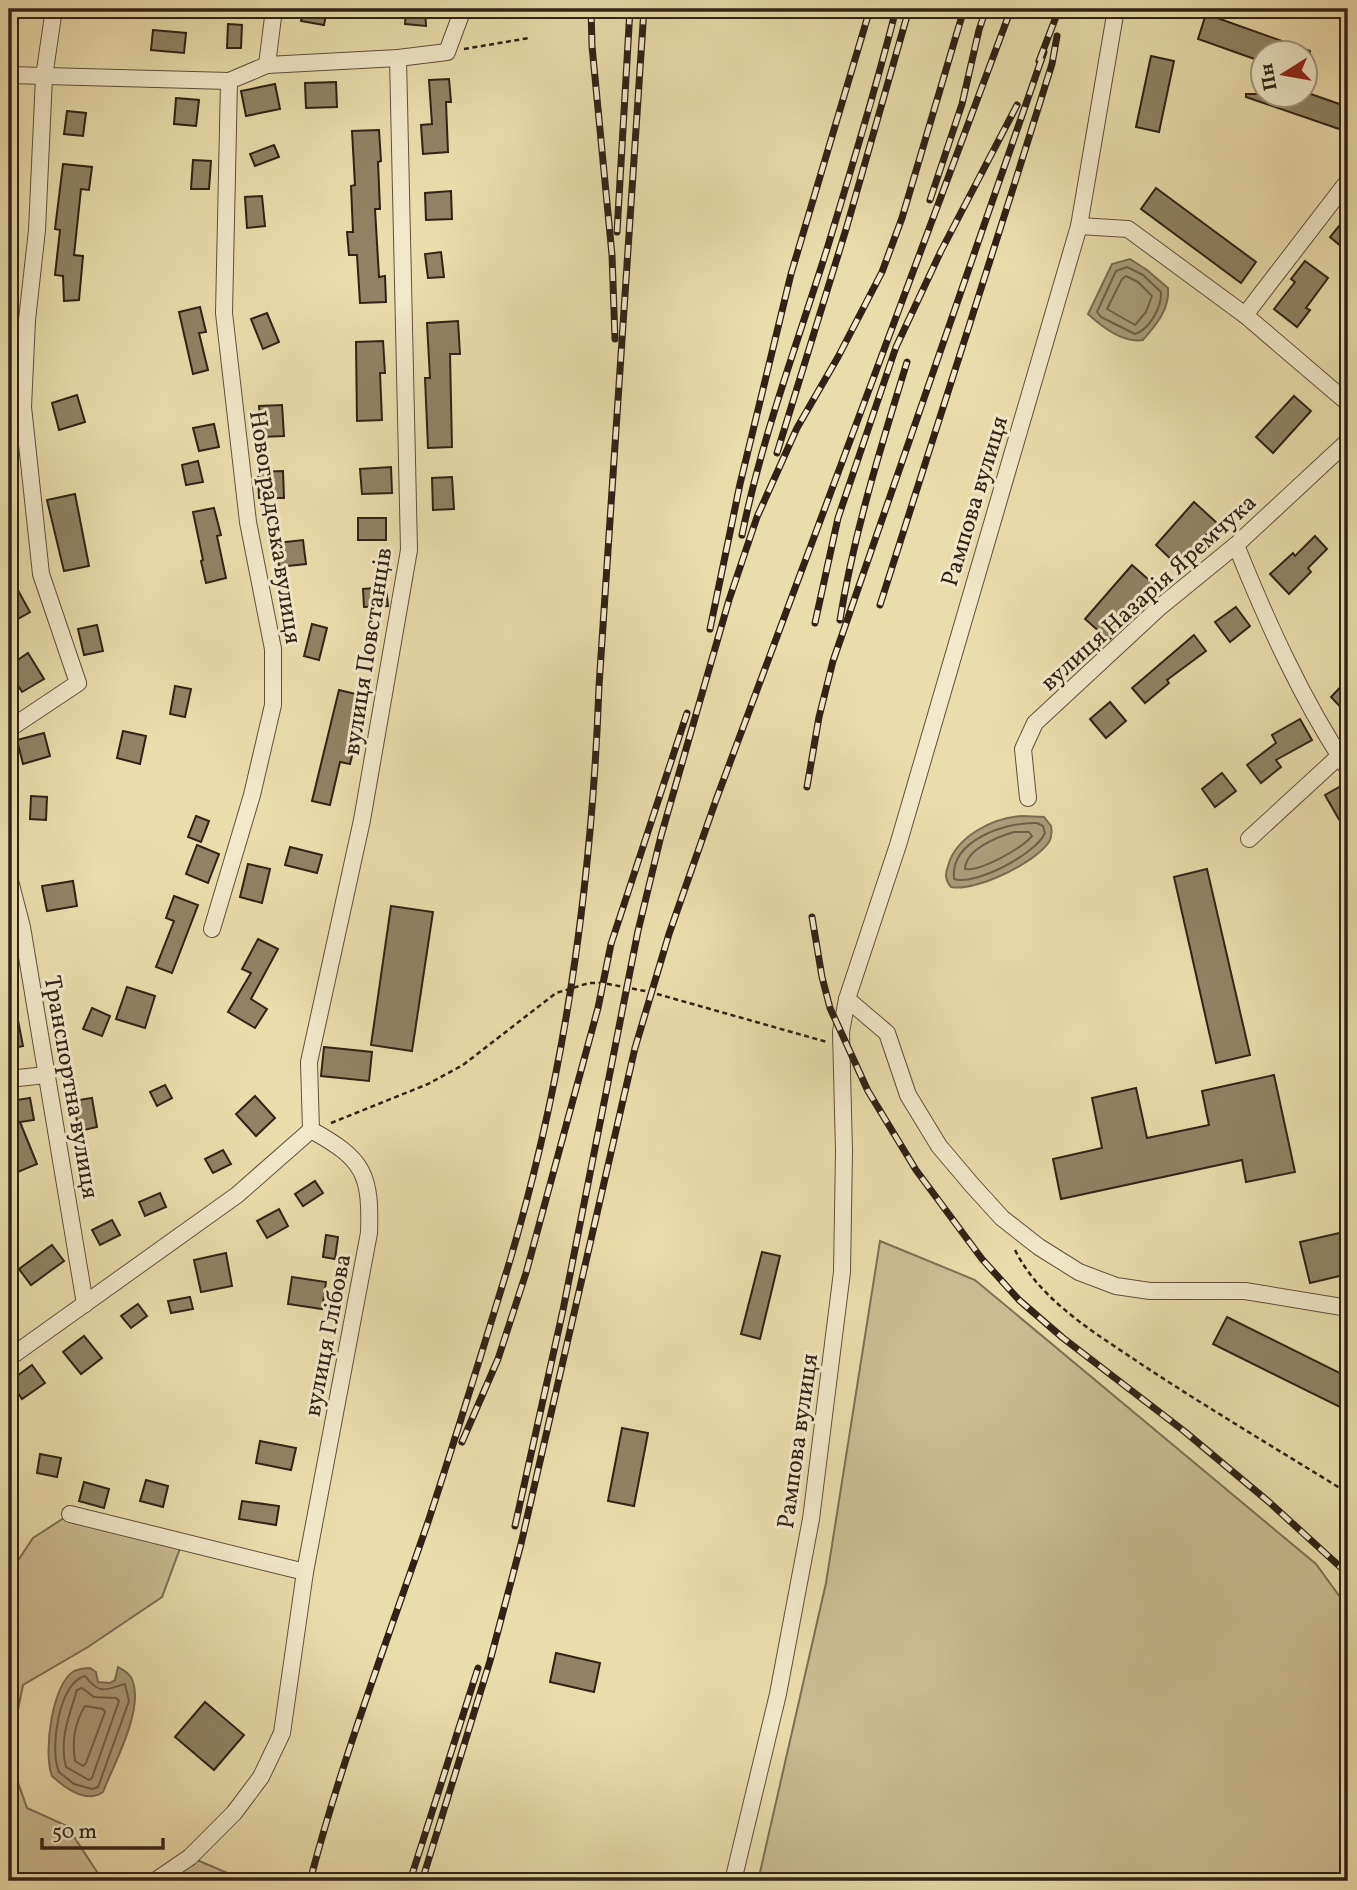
<svg xmlns="http://www.w3.org/2000/svg" width="1357" height="1890" font-family="Vollkorn,serif">
	<style>
		.green { fill: #cbbd92; stroke: #7e7054; stroke-width: 2 }
		.water { fill: #ab9d79; stroke: #7a6c51; stroke-width: 2 }
		.lines { fill: none; stroke-linecap: round; stroke-linejoin: round }
		.shore { stroke: #6e6047; stroke-width: 2 }
		.building { fill: #918364; stroke: #312215; stroke-width: 2 }
		.minor-casing { stroke: #5f513b; stroke-width: 18 }
		.path { stroke: #312215; stroke-width: 2.5; stroke-dasharray: 5 3.5; stroke-linecap: butt }
		.minor { stroke: #f1e9c9; stroke-width: 16 }
		.rail-casing { stroke: #312215; stroke-width: 7 }
		.rail { stroke: #f1e9c9; stroke-width: 4.5; stroke-dasharray: 13; stroke-linecap: butt }
		.labels { text-anchor: middle; stroke-width: 6; stroke-linejoin: round; paint-order: stroke }
		.street-label { font-size: 24px; fill: #312215; stroke: #f1e9c9 }
	</style>
	<rect width="100%" height="100%" fill="#eaddac"/>
	<filter id="stains"><feTurbulence type="fractalNoise" baseFrequency=".00286" numOctaves="4"/><feColorMatrix values="0 0 0 0 .2 0 0 0 0 .09 0 0 0 0 .02 0 0 0 .5 -.17"/></filter>
	<radialGradient id="worn" r=".72"><stop offset=".6" stop-color="#630" stop-opacity="0"/><stop offset="1" stop-color="#630" stop-opacity=".3"/></radialGradient>
	<g class="green">
		<polygon points="880,1241 975,1280 1316,1564 1348,1608 1348,1878 1346,1881 758,1881 826,1583"/>
		<polygon points="70,1514 182,1543 162,1597 88,1647 23,1685 9,1754 9,1574 33,1538"/>
		<polygon points="9,1757 27,1808 67,1826 103,1881 9,1881"/>
		<polygon points="190,1857 246,1881 155,1881"/>
	</g>
	<g class="water">
		<path d="M1130 259 1147 270 1168 288C1170 309 1156 325 1143 340 1124 343 1102 327 1088 314L1112 264Z"/>
		<path d="M1022 816 1044 817 1051 826C1052 832 1052 837 1049 842 1035 863 975 892 951 887 945 880 945 874 948 866 956 836 993 818 1022 816Z"/>
		<path d="M118 1667C125 1671 131 1674 133 1682 143 1711 114 1764 103 1792 86 1804 65 1788 52 1776 43 1753 52 1684 74 1671 79 1669 85 1668 90 1668L96 1672 98 1682 110 1683 115 1680Z"/>
	</g>
	<g class="lines">
		<g class="shore">
			<path d="M1127 267 1143 275 1161 292C1162 307 1149 330 1135 334L1101 317 1097 312 1116 271Z"/>
			<polygon points="1126,276 1138,282 1152,296 1146,312 1135,325 1107,309 1122,279"/>
			<path d="M1037 823 1043 826 1045 833C1036 854 975 886 954 879 950 840 1006 822 1037 823Z"/>
			<path d="M1014 832H1029L1032 836C1022 848 980 872 965 869 966 849 997 837 1014 832Z"/>
			<path d="M85 1676C100 1695 104 1690 125 1684L129 1701 98 1787 92 1789 74 1784 59 1772C49 1749 59 1682 85 1676Z"/>
			<path d="M82 1688 94 1697 116 1698 119 1701 92 1778 89 1780 66 1767C59 1740 69 1716 77 1690Z"/>
			<path d="M85 1706 103 1709 105 1712 86 1763 83 1766 75 1761C72 1742 75 1722 85 1706Z"/>
		</g>
	</g>
	<g class="building">
		<polygon points="304,9 327,9 324,25 301,21"/>
		<polygon points="406,9 425,9 426,26 405,24"/>
		<polygon points="1206,14 1310,51 1310,52 1263,52 1263,62 1198,39"/>
		<polygon points="228,24 242,25 241,48 227,48"/>
		<polygon points="153,30 186,33 184,53 151,50"/>
		<polygon points="1151,56 1174,61 1159,132 1136,127"/>
		<polygon points="449,79 451,102 446,102 448,152 423,154 421,125 432,124 429,80"/>
		<polygon points="336,82 337,107 306,108 305,83"/>
		<polygon points="275,84 280,109 246,116 241,91"/>
		<polygon points="1305,92 1348,107 1348,132 1246,97 1246,94 1305,94"/>
		<polygon points="176,98 199,100 196,126 174,124"/>
		<polygon points="67,111 86,113 83,136 64,134"/>
		<polygon points="379,130 381,161 378,162 380,209 375,209 379,277 385,276 386,302 360,303 357,255 349,255 347,232 353,232 351,186 355,185 352,131"/>
		<polygon points="274,145 279,157 255,166 250,154"/>
		<polygon points="193,160 211,161 209,189 191,189"/>
		<polygon points="63,164 92,167 89,190 81,189 74,255 83,256 79,300 64,301 63,276 55,275 60,230 55,229"/>
		<polygon points="1156,188 1256,262 1241,283 1141,209"/>
		<polygon points="451,191 452,219 426,220 425,193"/>
		<polygon points="262,196 265,226 247,228 245,197"/>
		<polygon points="1348,215 1348,252 1330,237"/>
		<polygon points="441,252 444,277 428,278 425,254"/>
		<polygon points="1305,261 1328,278 1306,308 1310,310 1297,327 1274,309 1295,282 1291,279"/>
		<polygon points="200,307 206,332 199,333 208,370 193,374 179,312"/>
		<polygon points="267,313 279,342 263,349 251,319"/>
		<polygon points="458,321 460,354 450,354 452,447 428,448 425,378 430,378 427,323"/>
		<polygon points="383,341 385,373 380,373 382,420 357,421 356,342"/>
		<polygon points="77,395 85,422 59,430 52,403"/>
		<polygon points="1294,396 1311,411 1273,453 1256,437"/>
		<polygon points="282,405 284,436 261,437 259,406"/>
		<polygon points="214,424 219,447 199,451 193,428"/>
		<polygon points="198,461 203,482 186,485 182,465"/>
		<polygon points="391,467 392,493 362,494 360,469"/>
		<polygon points="283,471 284,498 259,498 258,472"/>
		<polygon points="452,477 454,509 433,510 432,478"/>
		<polygon points="75,494 89,566 64,571 47,500"/>
		<polygon points="1194,502 1217,523 1178,566 1156,545"/>
		<polygon points="214,508 221,535 217,536 226,578 206,583 201,561 203,560 193,512"/>
		<rect x="358" y="518" width="28" height="22"/>
		<polygon points="1315,536 1327,549 1308,568 1311,572 1289,594 1270,574 1293,553 1295,556"/>
		<polygon points="303,540 306,564 279,567 277,543"/>
		<polygon points="1132,565 1157,587 1109,640 1085,619"/>
		<polygon points="9,574 30,612 9,624"/>
		<polygon points="386,587 388,606 364,607 363,589"/>
		<polygon points="1236,607 1250,626 1230,642 1215,622"/>
		<polygon points="312,624 327,628 319,660 304,656"/>
		<polygon points="97,625 103,651 84,655 78,629"/>
		<polygon points="1194,635 1206,651 1167,680 1169,683 1145,703 1132,688"/>
		<polygon points="28,653 44,679 22,692 9,671 9,666"/>
		<polygon points="1348,679 1348,715 1331,697"/>
		<polygon points="175,686 191,689 185,717 170,714"/>
		<polygon points="339,690 364,696 353,739 356,740 350,764 340,762 330,805 312,801"/>
		<polygon points="1110,702 1126,721 1106,738 1090,719"/>
		<polygon points="1300,719 1312,740 1276,760 1281,767 1261,783 1247,765 1276,743 1272,735"/>
		<polygon points="123,731 146,736 140,764 117,758"/>
		<polygon points="44,733 50,756 23,764 17,740"/>
		<polygon points="1222,773 1236,791 1215,807 1202,789"/>
		<polygon points="1348,782 1348,835 1325,795"/>
		<polygon points="31,796 47,797 46,820 30,819"/>
		<polygon points="196,816 209,821 201,842 188,837"/>
		<polygon points="197,845 219,854 208,883 186,874"/>
		<polygon points="290,847 322,855 317,873 285,865"/>
		<polygon points="248,864 270,869 262,903 240,897"/>
		<polygon points="1207,869 1250,1055 1216,1063 1174,877"/>
		<polygon points="73,881 77,906 47,911 42,886"/>
		<polygon points="174,896 198,905 172,973 156,967 174,921 166,918"/>
		<polygon points="391,906 433,912 412,1051 371,1045"/>
		<polygon points="258,939 278,949 251,999 267,1009 255,1028 228,1012 251,973 242,969"/>
		<polygon points="127,987 155,996 145,1028 116,1019"/>
		<polygon points="9,1005 15,1005 23,1046 9,1049"/>
		<polygon points="92,1008 110,1016 102,1036 83,1029"/>
		<polygon points="324,1047 372,1052 369,1081 321,1076"/>
		<polygon points="1274,1075 1295,1172 1246,1182 1242,1160 1061,1199 1053,1159 1102,1148 1092,1098 1136,1088 1147,1138 1209,1125 1202,1091"/>
		<polygon points="165,1085 172,1098 157,1106 150,1092"/>
		<polygon points="9,1096 11,1101 30,1098 34,1120 20,1122 37,1164 13,1174 9,1163"/>
		<polygon points="255,1096 275,1118 256,1136 236,1114"/>
		<polygon points="92,1098 97,1127 79,1131 73,1101"/>
		<polygon points="223,1150 231,1164 213,1173 205,1159"/>
		<polygon points="315,1181 323,1193 303,1206 295,1194"/>
		<polygon points="160,1193 166,1207 145,1216 139,1202"/>
		<polygon points="279,1209 288,1226 267,1238 257,1221"/>
		<polygon points="112,1220 120,1235 100,1245 92,1230"/>
		<polygon points="1348,1231 1348,1274 1310,1283 1300,1242"/>
		<polygon points="326,1235 338,1237 335,1259 323,1257"/>
		<polygon points="52,1245 64,1261 31,1285 19,1269"/>
		<polygon points="762,1252 780,1256 760,1339 741,1334"/>
		<polygon points="226,1253 232,1286 201,1292 194,1260"/>
		<polygon points="292,1277 326,1282 322,1309 288,1304"/>
		<polygon points="190,1297 193,1309 171,1313 168,1301"/>
		<polygon points="138,1304 147,1316 131,1328 121,1316"/>
		<polygon points="1227,1317 1348,1377 1348,1411 1213,1344"/>
		<polygon points="84,1336 102,1358 81,1374 63,1352"/>
		<polygon points="32,1365 45,1383 22,1399 10,1381"/>
		<polygon points="622,1428 648,1433 634,1506 608,1501"/>
		<polygon points="260,1441 296,1448 291,1470 256,1463"/>
		<polygon points="40,1454 61,1458 57,1477 37,1473"/>
		<polygon points="146,1480 168,1486 163,1507 140,1501"/>
		<polygon points="84,1482 109,1489 104,1508 79,1501"/>
		<polygon points="242,1501 279,1506 276,1525 239,1519"/>
		<polygon points="556,1653 600,1663 594,1692 550,1682"/>
		<polygon points="205,1702 244,1735 214,1770 175,1737"/>
	</g>
	<g class="lines">
		<defs>
			<g id="minor">
				<polyline points="267,65 274,9"/>
				<polyline points="9,75 229,81 267,65 398,58"/>
				<polyline points="1079,226 1128,229 1245,315 1348,403"/>
				<polyline points="1245,315 1348,181"/>
				<path d="M1236 545C1267 622 1302 700 1348 769"/>
				<polyline points="9,729 78,683 41,574 23,407 27,320 37,230 44,77 54,9"/>
				<polyline points="1028,798 1023,749 1035,723 1160,607 1236,545 1348,441"/>
				<polyline points="1249,839 1348,748"/>
				<polyline points="9,877 22,927 85,1304"/>
				<polyline points="212,929 252,795 273,705 273,649 248,522 224,313 229,81"/>
				<polyline points="847,999 887,1033 908,1095 939,1146 972,1185 1002,1218 1039,1247 1079,1272 1116,1286 1150,1291 1245,1291 1348,1308"/>
				<polyline points="9,1079 46,1075"/>
				<polyline points="311,1130 309,1062 362,820 409,550 398,58 447,52 463,9"/>
				<polyline points="9,1358 237,1195 311,1130"/>
				<polyline points="70,1514 305,1572"/>
				<path d="M155 1881 190 1857 234 1813 261 1777 282 1733 305 1572 369 1233C371 1174 364 1159 311 1130"/>
				<polyline points="733,1881 778,1694 811,1519 842,1272 844,1151 841,1032 847,999 898,845 1079,226 1116,9"/>
			</g>
		</defs>
		<use href="#minor" class="minor-casing"/>
		<g class="path">
			<polyline points="464,49 529,38"/>
			<polyline points="331,1123 428,1084 463,1065 556,993 589,983 603,983 650,992 827,1042"/>
			<path d="M1015 1250C1041 1302 1097 1334 1144 1366 1211 1410 1280 1451 1348 1493"/>
		</g>
		<use href="#minor" class="minor"/>
		<defs>
			<g id="rail">
				<polyline points="591,9 592,46 612,255 615,339"/>
				<polyline points="1039,61 1059,9"/>
				<polyline points="930,200 962,104 979,30 986,9"/>
				<polyline points="617,232 630,9"/>
				<polyline points="777,453 847,226 909,9"/>
				<path d="M742 535C762 437 797 344 827 249 851 170 876 89 896 9"/>
				<polyline points="880,605 1016,179 1052,64 1057,36"/>
				<path d="M840 620C854 532 881 447 907 362"/>
				<polyline points="815,623 838,518 896,347 941,251 1017,105"/>
				<polyline points="710,629 740,484 791,274 870,9"/>
				<polyline points="807,787 819,717 833,661 1044,52"/>
				<polyline points="812,917 822,977 830,1008 868,1091 916,1170 982,1259 1019,1300 1063,1338 1184,1431 1269,1502 1348,1574"/>
				<polyline points="462,1442 498,1359 526,1273 598,1008 611,944 687,713"/>
				<polyline points="515,1526 563,1310 638,931 661,836 729,600 757,517 797,428 838,357 882,272 902,218 964,9"/>
				<path d="M310 1881C342 1759 387 1641 428 1522 456 1437 482 1352 508 1267 565 1078 592 883 599 686L644 9"/>
				<polyline points="410,1881 478,1668"/>
				<polyline points="422,1881 490,1661 521,1544 635,1048 669,934 716,800 1011,9"/>
			</g>
		</defs>
		<use href="#rail" class="rail-casing"/>
		<use href="#rail" class="rail"/>
	</g>
	<g class="labels">
		<g class="street-label">
			<text transform="translate(974 501) rotate(-73)" y="8">Рампова вулиця</text>
			<text transform="translate(276 527) rotate(81)" y="8">Новоградська вулиця</text>
			<text transform="translate(1148 592) rotate(-42)" y="8">вулиця Назарія Яремчука</text>
			<text transform="translate(367 651) rotate(-81)" y="8">вулиця Повстанців</text>
			<text transform="translate(72 1087) rotate(80)" y="8">Транспортна вулиця</text>
			<text transform="translate(327 1335) rotate(-79)" y="8">вулиця Глібова</text>
			<text transform="translate(797 1441) rotate(-82)" y="8">Рампова вулиця</text>
		</g>
	</g>
	<rect width="1357" height="1890" fill="none" stroke="#eaddac" stroke-width="35"/>
	<rect x="10" y="10" width="1336" height="1869" fill="none" stroke="#312215" stroke-width="3.5"/>
	<rect x="18" y="18" width="1322" height="1855" fill="none" stroke="#312215" stroke-width="2"/>
	<g transform="translate(1284 74) rotate(259)"><circle r="33" fill="#f1e9c9" stroke="#a49981" stroke-width="2"/>
	<path d="M0-5L12 26L0 18L-12 26Z" fill="#8f2418"/>
	<text y="-10" font-size="19" font-weight="bold" text-anchor="middle" fill="#312215">Пн</text>
	</g>
	<path d="M42 1838v10h121v-10" fill="none" stroke="#312215" stroke-width="3.5"/>
	<text x="52" y="1838" font-size="21" fill="#312215" stroke="#f1e9c9" stroke-width="5" paint-order="stroke">50 m</text>
	<rect width="100%" height="100%" filter="url(#stains)"/>
	<rect width="100%" height="100%" fill="url(#worn)"/>
</svg>
